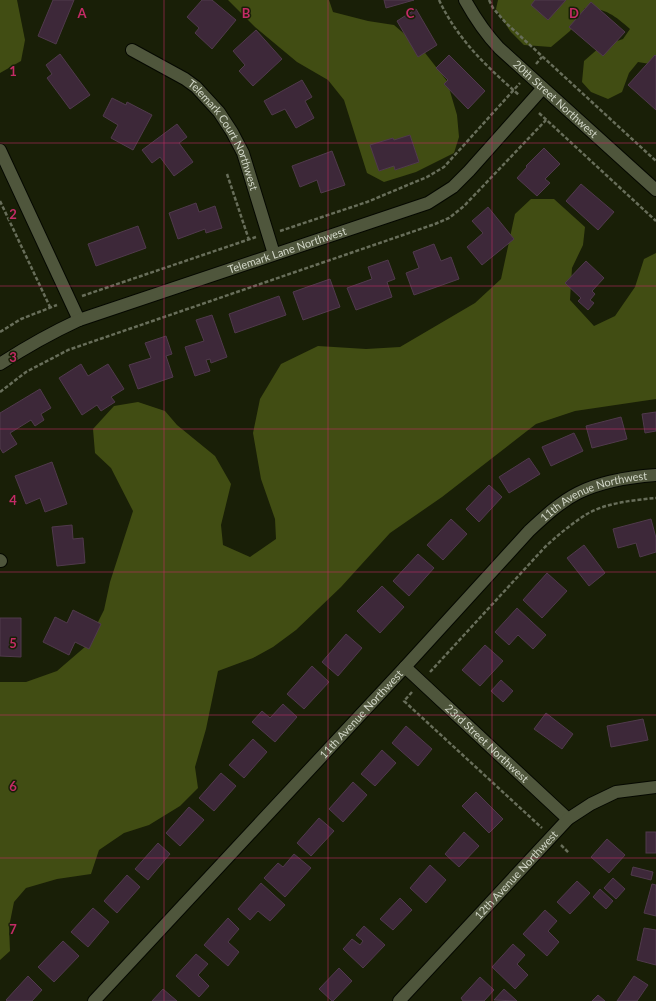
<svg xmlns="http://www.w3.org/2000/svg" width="656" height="1001" font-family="Lato,sans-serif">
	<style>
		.forest { fill: #414d13 }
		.building { fill: #3d2839; stroke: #503a4c }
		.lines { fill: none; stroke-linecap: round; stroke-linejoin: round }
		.minor-casing { stroke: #050800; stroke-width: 14 }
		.path { stroke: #686e5a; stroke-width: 2.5; stroke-dasharray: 4 2; stroke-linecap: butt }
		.minor { stroke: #4f563c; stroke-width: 12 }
		.grid { fill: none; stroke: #c42b66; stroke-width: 1; stroke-opacity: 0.55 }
		.labels { text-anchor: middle; stroke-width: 3; stroke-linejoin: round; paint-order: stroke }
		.street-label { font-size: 11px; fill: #d1d6c7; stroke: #191f07 }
		.grid-label { font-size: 13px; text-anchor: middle; font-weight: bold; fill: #c42b66; stroke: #191f07; stroke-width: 3; stroke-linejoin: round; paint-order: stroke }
	</style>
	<rect width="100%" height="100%" fill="#191f07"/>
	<g class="forest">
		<polygon points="0,0 17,0 25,40 21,61 0,73"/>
		<polygon points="228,0 329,0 333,12 368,21 394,25 422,49 447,81 457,115 459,137 454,153 416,172 384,182 367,173 344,100 328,80 297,62 255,27"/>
		<path d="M498 0H656V65L638 62 629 73 622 92 608 99 591 92 582 82 584 61 600 47 623 39 630 29C615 16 606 8 585 8L570 31 551 47 524 45 510 31 496 9Z"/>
		<polygon points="531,199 554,199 585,227 583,245 572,268 570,300 594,326 615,316 635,287 644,259 656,253 656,399 575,411 536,424 442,497 390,533 341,587 296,630 273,647 253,658 218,671 206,729 195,767 198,788 180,806 149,825 124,833 99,850 91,874 57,879 26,888 14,902 9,927 10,951 0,960 0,682 26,682 57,671 86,646 104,610 110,582 133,511 111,468 95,453 93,429 114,406 138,402 165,411 177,425 215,456 231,484 221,525 223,545 250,557 276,539 275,519 261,479 253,433 260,399 281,364 318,346 366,349 400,347 475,303 501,279 515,214"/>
	</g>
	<g class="building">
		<polygon points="53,0 74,0 56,44 38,36"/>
		<polygon points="202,0 212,0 236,20 212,49 195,33 199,28 187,17"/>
		<polygon points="384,0 414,0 386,8"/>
		<polygon points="535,0 566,0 548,20 531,5"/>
		<polygon points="591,2 625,32 603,56 569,27"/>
		<polygon points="416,9 437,45 418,57 397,21"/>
		<polygon points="256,30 282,59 253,86 239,71 245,65 233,51"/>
		<polygon points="60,54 90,95 70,109 47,78 52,74 46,65"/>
		<polygon points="449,55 485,91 468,109 444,84 448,80 436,68"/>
		<polygon points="655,55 656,56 656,110 628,85"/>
		<polygon points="302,80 312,97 305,101 314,118 296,128 285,109 272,115 264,101"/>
		<polygon points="112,98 126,105 127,102 152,115 133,150 111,138 118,125 103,116"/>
		<polygon points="177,124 187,137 179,143 193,162 174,176 160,157 152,163 142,150"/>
		<polygon points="410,135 419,162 395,170 394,166 379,171 370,145 393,138 394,140"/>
		<polygon points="544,148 560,164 545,179 550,183 537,196 517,178 527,167 526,166"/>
		<polygon points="332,151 345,185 321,193 317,180 300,187 292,166"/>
		<polygon points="581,184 614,212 598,230 566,201"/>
		<polygon points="196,203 199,212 215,206 222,228 206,233 205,229 178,239 169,213"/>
		<polygon points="488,207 514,239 482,265 467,247 483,233 472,221"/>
		<polygon points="138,226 146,248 96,266 88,244"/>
		<polygon points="434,244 441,261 451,257 459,279 414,295 406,273 419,268 413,252"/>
		<polygon points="388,260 395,279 387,282 392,297 356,310 347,288 372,279 368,267"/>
		<polygon points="586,261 604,278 592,291 595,294 590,300 594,303 588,310 578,301 581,298 565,283"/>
		<polygon points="330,279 340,307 303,320 293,292"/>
		<polygon points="279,296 286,315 235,333 229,314"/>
		<polygon points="212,315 227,357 211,363 210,359 206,360 210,371 195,376 185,347 204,341 196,320"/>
		<polygon points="166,336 172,354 166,356 173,377 138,389 129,365 151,358 145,343"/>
		<polygon points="81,364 88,376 108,364 124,389 111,397 115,402 101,411 97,405 82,415 59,378"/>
		<polygon points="40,389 51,408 41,414 44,420 35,426 31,420 10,433 17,444 3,453 0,448 0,413"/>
		<polygon points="656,412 656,431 645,433 642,414"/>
		<polygon points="621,417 627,439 592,448 586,426"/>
		<polygon points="574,433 583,451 551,466 542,447"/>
		<polygon points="529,458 540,474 509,493 499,477"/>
		<polygon points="52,462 67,504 45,512 40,498 26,504 15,476"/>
		<polygon points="489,485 502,497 479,522 466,509"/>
		<polygon points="451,519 467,534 443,560 427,545"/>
		<polygon points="651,519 656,538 656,552 640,557 636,543 618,548 613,529"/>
		<polygon points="72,525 73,539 83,538 85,563 57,566 52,527"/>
		<polygon points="584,545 605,573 589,586 567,558"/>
		<polygon points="418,554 434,568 409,596 393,581"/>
		<polygon points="547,573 567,591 542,618 523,600"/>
		<polygon points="382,586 404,607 380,633 357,611"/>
		<polygon points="517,608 546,635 533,649 518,635 509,645 495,632"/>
		<polygon points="73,610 101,624 89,649 75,642 69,655 43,642 55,617 67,623"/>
		<polygon points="0,618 21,618 21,657 0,656"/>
		<polygon points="346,634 362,648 338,676 322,662"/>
		<polygon points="485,645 503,661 480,686 462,670"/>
		<polygon points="312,666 329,682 304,709 287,694"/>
		<polygon points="501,680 513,691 503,702 491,691"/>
		<polygon points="283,704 297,717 275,742 252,722 262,711 270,718"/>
		<polygon points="546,713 573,734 562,749 534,729"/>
		<polygon points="643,719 648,740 611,747 607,726"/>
		<polygon points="406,726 432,749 418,766 392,743"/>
		<polygon points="253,739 267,752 244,778 229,765"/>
		<polygon points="382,750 396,763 375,786 361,774"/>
		<polygon points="221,773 236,786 214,811 199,798"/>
		<polygon points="353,782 367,795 343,822 329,809"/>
		<polygon points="476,792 503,819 489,833 462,806"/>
		<polygon points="189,807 204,820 180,846 166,833"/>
		<polygon points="319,818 334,831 311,856 297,843"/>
		<polygon points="464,832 479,846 459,867 445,854"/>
		<rect x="646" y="832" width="10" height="21"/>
		<polygon points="607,839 625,855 609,873 591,857"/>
		<polygon points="158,843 170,854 148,880 135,869"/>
		<polygon points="294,854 311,868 285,897 264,878 278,863 283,867"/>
		<polygon points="430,865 446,880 426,903 410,888"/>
		<polygon points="633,867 653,872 651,880 631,875"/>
		<polygon points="127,875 140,887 117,913 104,901"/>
		<polygon points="613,878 625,889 616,899 604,888"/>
		<polygon points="577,881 590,893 570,914 557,902"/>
		<polygon points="261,883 285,905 270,921 258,911 250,920 238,909"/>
		<polygon points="652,884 656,885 656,916 644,913"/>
		<polygon points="600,889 613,901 606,909 593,897"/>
		<polygon points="400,898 412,910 393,930 380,919"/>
		<polygon points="93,908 109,922 88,947 71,932"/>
		<polygon points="545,910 557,921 548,931 559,942 547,956 523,934"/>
		<polygon points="228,918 239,929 228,942 239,952 228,966 204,945"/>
		<polygon points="364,926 385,945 363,968 343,949 352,939 360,945 363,941 356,935"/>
		<polygon points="644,928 656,930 656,965 637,960"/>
		<polygon points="63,941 79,956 54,982 38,967"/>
		<polygon points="513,944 525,955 517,964 528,975 515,989 492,967"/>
		<polygon points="196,954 208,964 198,975 209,986 199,997 176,976"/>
		<polygon points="339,968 352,981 333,1001 332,1001 319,989"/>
		<polygon points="28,976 42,990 32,1001 7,1001 6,1000"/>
		<polygon points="634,976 648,985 637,1001 617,1001"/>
		<polygon points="480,977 494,990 484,1001 463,1001 461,998"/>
		<polygon points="163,989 177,1001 152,1001"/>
		<polygon points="504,989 517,1001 494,1000"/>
		<polygon points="598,995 605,1001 592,1001"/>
	</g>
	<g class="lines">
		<defs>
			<g id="minor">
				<path id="s1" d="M465 0C475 18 485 33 499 48L656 190"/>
				<path id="s2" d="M132 50 185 79 196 87 219 112 232 132 243 153 274 254"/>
				<polyline points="0,150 79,320"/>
				<path id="s3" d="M0 364C26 347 51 333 79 320L428 203 453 187 469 171 542 89"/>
				<polyline points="0,560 1,561"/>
				<path id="s4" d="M405 667 568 819"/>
				<path id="s5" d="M94 1001 405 667 529 531C544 517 560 502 578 493 602 481 629 477 656 475"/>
				<path id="s6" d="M399 1001 568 819 591 804 616 792 656 787"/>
			</g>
		</defs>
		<use href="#minor" class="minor-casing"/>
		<g class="path">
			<path d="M439 0C458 40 486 66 519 95"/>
			<polyline points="489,0 493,8 506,23 656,161"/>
			<polyline points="536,64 542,57"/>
			<polyline points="539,113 656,221"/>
			<polyline points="227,174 249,240"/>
			<polyline points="0,201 50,307"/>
			<polyline points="280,231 367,202 427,177 444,167 520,83"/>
			<polyline points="82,296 256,237"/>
			<polyline points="0,332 21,319 57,305"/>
			<polyline points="0,392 26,372 68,350 435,224 449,218 464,206 546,120"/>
			<path d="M430 672 545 547C558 535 571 524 587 514 606 503 633 500 656 498"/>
			<polyline points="412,692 404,701 542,828"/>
			<polyline points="561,845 569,853"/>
		</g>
		<use href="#minor" class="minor"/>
	</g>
	<path class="grid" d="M164 0V1001M328 0V1001M492 0V1001M0 143H656M0 286H656M0 429H656M0 572H656M0 715H656M0 858H656"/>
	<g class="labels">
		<g class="street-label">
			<text dy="4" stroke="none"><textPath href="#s1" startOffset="135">20th Street Northwest</textPath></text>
			<text dy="4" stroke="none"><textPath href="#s2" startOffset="130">Telemark Court Northwest</textPath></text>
			<text dy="4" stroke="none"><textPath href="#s3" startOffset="310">Telemark Lane Northwest</textPath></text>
			<text dy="4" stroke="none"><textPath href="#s5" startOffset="716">11th Avenue Northwest</textPath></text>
			<text dy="4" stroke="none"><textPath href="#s5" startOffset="392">11th Avenue Northwest</textPath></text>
			<text dy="4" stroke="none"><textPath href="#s4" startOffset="112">23rd Street Northwest</textPath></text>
			<text dy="4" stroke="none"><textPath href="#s6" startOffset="172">12th Avenue Northwest</textPath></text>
		</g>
	</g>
	<g class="grid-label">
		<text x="82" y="18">A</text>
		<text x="246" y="18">B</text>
		<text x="410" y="18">C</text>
		<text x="574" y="18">D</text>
		<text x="13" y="76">1</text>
		<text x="13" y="219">2</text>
		<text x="13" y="362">3</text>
		<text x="13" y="505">4</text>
		<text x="13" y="648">5</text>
		<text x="13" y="791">6</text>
		<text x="13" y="934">7</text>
	</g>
</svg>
